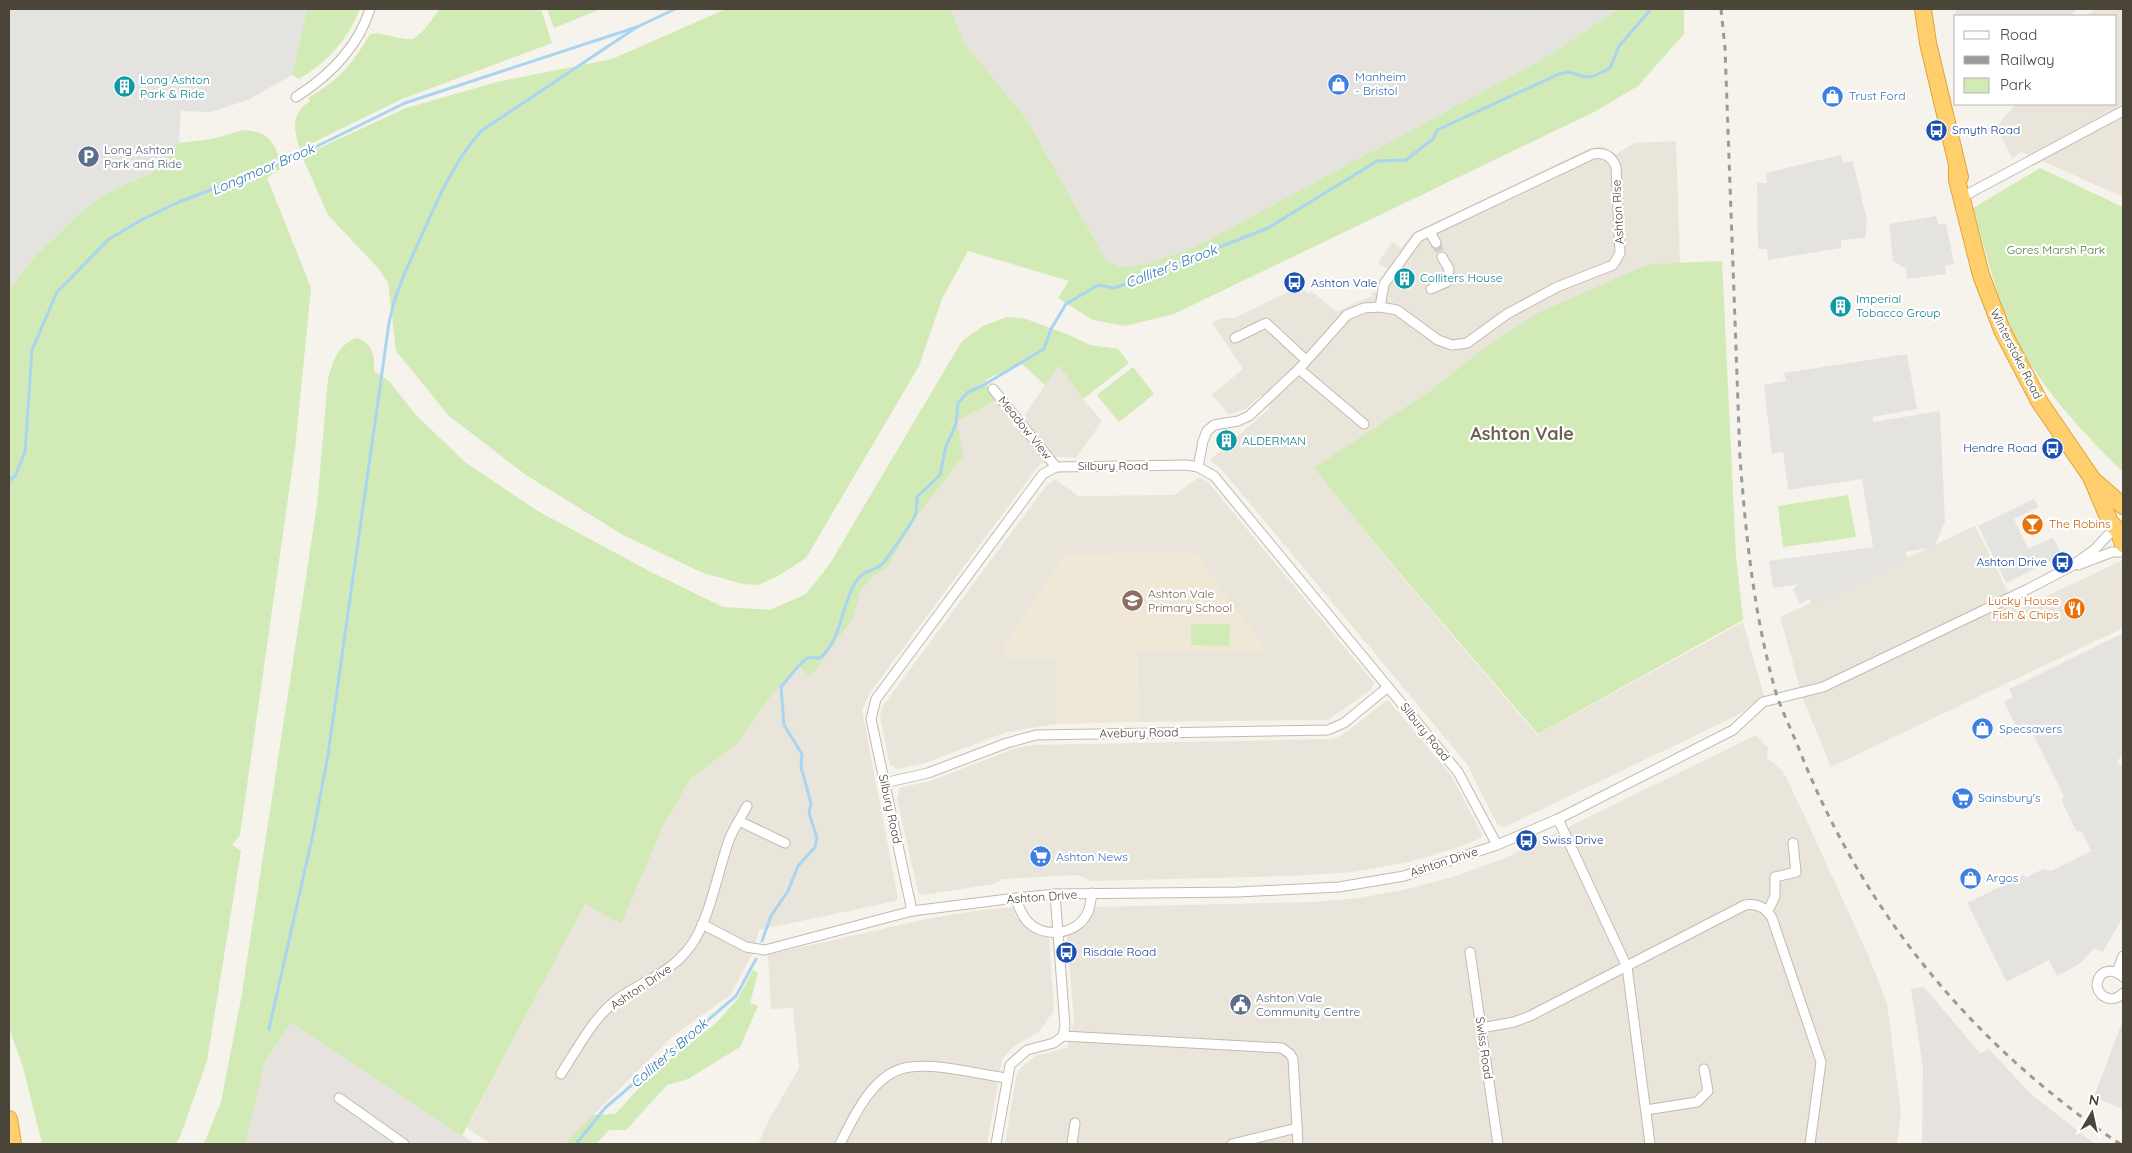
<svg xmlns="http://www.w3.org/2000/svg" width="2132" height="1153" font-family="Quicksand,sans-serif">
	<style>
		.residential { fill: #eae5da }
		.industrial { fill: #e6e2dd }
		.education { fill: #efe8d6 }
		.green { fill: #d2eab5 }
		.parking { fill: #e5e3e0 }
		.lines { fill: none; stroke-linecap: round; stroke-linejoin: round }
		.stream { stroke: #a9d4f2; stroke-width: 3 }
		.street-tunnel { stroke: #d4d0c8; stroke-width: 9; stroke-dasharray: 9 4.5; stroke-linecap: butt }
		.street-casing { stroke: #c2bbae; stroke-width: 11 }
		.highway-casing { stroke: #e0a43c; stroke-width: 18 }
		.street { stroke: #fff; stroke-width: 9 }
		.highway { stroke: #ffcf6e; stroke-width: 16 }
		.rail { stroke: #9a9a9a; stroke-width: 3; stroke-dasharray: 6 6; stroke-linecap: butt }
		.labels { text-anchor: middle; stroke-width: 4.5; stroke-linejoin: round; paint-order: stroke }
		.shop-label { font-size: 12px; fill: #366cbe; stroke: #fff; text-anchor: start }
		.culture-label { font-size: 12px; fill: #0d838f; stroke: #fff; text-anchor: start }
		.transit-label { font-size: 12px; fill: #164399; stroke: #fff; text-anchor: start }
		.service-label { font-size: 12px; fill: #4e5e75; stroke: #fff; text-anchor: start }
		.street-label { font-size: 12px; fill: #4b4439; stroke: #fff }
		.park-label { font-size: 12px; fill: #4a7f2a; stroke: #fff }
		.food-label { font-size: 12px; fill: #c56008; stroke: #fff; text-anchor: start }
		.education-label { font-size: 12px; fill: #785e54; stroke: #fff; text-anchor: start }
		.water-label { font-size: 14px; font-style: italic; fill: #2e7ab2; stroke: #fff }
		.district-label { font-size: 18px; font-weight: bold; fill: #6e6250; stroke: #fff }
	</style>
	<rect width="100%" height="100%" fill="#f6f3ec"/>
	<g class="residential">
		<polygon points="2097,9 2123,9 2123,197 2022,152 2012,158 1996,127 2016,104 2116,104 2116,16 2085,16"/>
		<polygon points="1676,141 1680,263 1649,264 1480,351 1434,388 1315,468 1391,564 1537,735 1743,622 1764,696 1736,716 1505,827 1501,827 1497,824 1467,764 1222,470 1210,460 1270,408 1261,395 1247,408 1229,415 1212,395 1243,369 1212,323 1222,318 1234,318 1299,287 1309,294 1311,291 1337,312 1356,302 1371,297 1373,292 1377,292 1379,281 1387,269 1378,263 1392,242 1401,248 1413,233 1590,148 1602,146 1616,154 1635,143"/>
		<polygon points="1059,364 1083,399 1102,421 1076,458 1057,457 1041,464 1034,472 871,691 862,710 898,898 896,901 759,930 752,955 730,995 672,1037 564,1144 491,1144 467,1128 585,903 621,923 663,826 691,778 735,746 771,696 799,665 853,618 861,590 873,576 887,568 920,512 957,422 995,400 1016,429"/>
		<polygon points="1199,477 1208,482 1374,683 1371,690 1328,720 1139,722 1137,651 1266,651 1195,553 1009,659 1056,657 1056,724 1007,732 925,763 898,769 890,765 880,718 882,707 1046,486 1055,479 1078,496 1174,495"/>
		<polygon points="1975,526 2017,610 2123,560 2123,628 1831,767 1803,699 1780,617"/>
		<polygon points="1386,701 1389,701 1451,775 1482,834 1481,838 1459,847 1409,862 1353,872 1290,876 1090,881 1079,875 1002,879 994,884 923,895 918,892 897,798 900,788 930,781 1016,748 1033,745 1330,739 1338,737 1349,730"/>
		<polygon points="1756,735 1768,748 1767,758 1783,771 1805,817 1869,957 1887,1003 1901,1113 1897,1144 1005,1144 1016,1077 1019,1070 1035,1056 1067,1048 1074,1021 1067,937 1081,927 1091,907 1313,902 1359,898 1408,889 1459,875 1505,858"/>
		<polygon points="1013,907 1015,916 1028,929 1049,939 1054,1010 1039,1032 1014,1046 1002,1059 987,1144 758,1144 769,1120 799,1068 793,1008 771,1009 768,955 926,919 974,911"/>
	</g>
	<g class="industrial">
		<polygon points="951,9 1618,9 1543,59 1195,247 1146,264 1121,267 1106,260 1026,118 964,43"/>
		<polygon points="1924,987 1980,1053 1989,1049 2032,1095 2095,1144 1922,1144 1923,1068 1911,989"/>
		<polygon points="2123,1020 2123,1109 2094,1097"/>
		<polygon points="291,1021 475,1144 244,1144 265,1061"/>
	</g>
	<polygon class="education" points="1195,553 1267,651 1137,651 1139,722 1056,724 1056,657 1009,659 1002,648 1065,554"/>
	<g class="green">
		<path d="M307 9H360C347 41 328 61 299 79L292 75Z"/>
		<path d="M440 9H541L552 43 402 99 300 149C293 129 291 114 310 101L308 98C340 79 351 66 370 34 381 31 398 40 413 39L423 31Z"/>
		<polygon points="547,9 601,9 554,28"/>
		<polygon points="726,9 951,9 964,43 1026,118 1106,260 1121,267 1146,264 1195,247 1543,59 1618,9 1684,9 1684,34 1638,86 1594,112 1174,314 1125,326 1093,320 1058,298 1069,281 968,251 942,299 919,366 806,558 778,576 758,585 743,584 703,573 623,535 526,475 449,416 396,351 388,283 378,268 328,215 302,156 406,108 497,82 612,59"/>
		<path d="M244 130C272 132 274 144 283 167L267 178 311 288 295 449 240 835 232 845 241 851 207 1061 180 1137 175 1144H42L23 1067 9 1028V290L34 257 81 212 106 193 153 172 179 143 212 139Z"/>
		<path d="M2040 168 2123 207V472C2088 438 2053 401 2027 359 2000 313 1988 259 1973 208Z"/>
		<polygon points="1722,261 1736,556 1743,620 1538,734 1392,564 1314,468 1434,388 1480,351 1538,313 1649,264"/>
		<path d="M1007 317 1026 319 1069 335 1090 345 1118 349 1129 363 1083 399 1059 365 1045 385 1021 363 985 380 995 400 957 422 963 456 920 512 887 568 873 576 861 590 853 618 810 677 799 666 771 696 735 746 691 778 663 826 621 924 585 904 462 1136 291 1022 265 1061 245 1144H204L221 1102 241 999 317 505 328 379C333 361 338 344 357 338 373 344 375 356 374 371L389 381 416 415 465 462 536 510 651 572 723 607 770 610 806 594 829 565 962 341 983 326Z"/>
		<polygon points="1133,367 1154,394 1119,422 1097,395"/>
		<polygon points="1848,495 1856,537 1783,547 1778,506"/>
		<polygon points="1191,624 1230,624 1229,646 1191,645"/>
		<polygon points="753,970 758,973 750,1003 758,1006 740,1047 688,1079 667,1085 626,1130 609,1130 596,1144 564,1144 593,1115 615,1114 654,1072 716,1023 737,1000"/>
	</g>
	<g class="parking">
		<polygon points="9,9 307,9 292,75 248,100 211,112 181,111 179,143 153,172 106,193 81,212 34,257 9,290"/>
		<polygon points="1486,9 1544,9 1498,33"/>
		<polygon points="1955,9 2078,9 2069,16 1957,16"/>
		<polygon points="1841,155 1843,163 1853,161 1867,221 1865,238 1841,240 1841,248 1768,260 1767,249 1758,249 1757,183 1767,183 1766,173"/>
		<polygon points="1936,216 1938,225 1946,223 1954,264 1945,266 1946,274 1907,279 1906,269 1893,261 1889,224"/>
		<polygon points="1907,354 1917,409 1873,417 1873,422 1940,411 1945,522 1934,547 1905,552 1909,559 1813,605 1809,599 1800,604 1793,589 1799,584 1773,588 1769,561 1873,547 1862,479 1788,490 1783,452 1772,454 1764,385 1786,381 1784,373"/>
		<polygon points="2034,499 2039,507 2014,519 2028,549 2053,538 2062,555 2006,583 1978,526"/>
		<polygon points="2123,633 2123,755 2117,761 2120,766 2123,765 2123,917 2103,952 2094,948 2081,963 2057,976 2049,960 2007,982 1967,903 2024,875 2026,878 2043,869 2051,871 2091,851 2082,832 2076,831 2062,801 2064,796 2029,726 2025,724 2017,728 2004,702 2013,697 2009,689"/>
	</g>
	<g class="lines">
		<g class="stream">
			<polyline points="9,481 15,476 25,452 32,350 57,292 109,239 143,219 179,202 293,158 405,103 637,27 675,9"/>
			<path d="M762 941 771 916 788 891 798 866 815 847 817 838 809 813 811 803 801 767 802 754 784 725 781 687C788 680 801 660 808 658 812 657 816 658 820 658 842 638 841 607 855 583 862 571 870 572 880 566 885 563 915 518 916 513 917 508 917 502 917 497L940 475 946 446 956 424 958 403 968 392 982 386 1044 349 1051 329 1066 304 1098 285 1115 288 1268 228 1377 161 1406 160 1434 138 1437 130 1559 74 1569 72 1585 77 1594 76 1610 68 1619 46 1651 9"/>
			<path d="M269 1029 313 834 328 755 389 323C395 292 408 265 421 237 438 199 453 163 481 131L637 27"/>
			<polyline points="576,1144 605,1108 736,996 756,959"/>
		</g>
		<polyline class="street-tunnel" points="1436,243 1442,257"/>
		<defs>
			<g id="street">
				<path d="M296 97C329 76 358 47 370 9"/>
				<polyline points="1966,195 2123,111"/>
				<polyline points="1430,232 1436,243"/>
				<polyline points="1431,289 1447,282 1449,269 1442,257"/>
				<polyline points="1235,338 1266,323 1306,360"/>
				<polyline points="1299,369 1364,424"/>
				<polyline points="993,389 1056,467"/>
				<path d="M1198 467 1203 441 1207 431 1214 425 1238 421 1249 416 1299 369 1347 315 1364 308 1380 307 1397 310 1438 340 1452 345 1467 343 1507 314 1557 287 1613 265 1620 253 1616 167C1612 156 1604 152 1593 154L1418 237 1384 284 1380 307"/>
				<polyline points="2078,565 2112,552 2123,552"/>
				<polyline points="884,783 928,773 1007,743 1036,735 1328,730 1344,723 1388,687"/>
				<polyline points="1558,819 1627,967 1650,1144"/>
				<polyline points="739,821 785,843"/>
				<polyline points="1055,894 1065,1026 1063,1036"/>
				<path d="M1016 898C1019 907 1021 915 1028 922 1045 939 1077 935 1088 912 1090 907 1091 899 1092 893"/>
				<polyline points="912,911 871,719 876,699 1043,474 1056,467 1187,465 1198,467 1214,476 1458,772 1497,845"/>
				<polyline points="1768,911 1775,896 1775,877 1796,872 1793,843"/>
				<polyline points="702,924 746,947 765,950 912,911 1016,898 1055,894 1238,892 1339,887 1404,876 1497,845 1558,819 1733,730 1763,702 1823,687 2028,589 2070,567 2094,550 2109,534 2118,531"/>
				<polyline points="1470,952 1498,1144"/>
				<polyline points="2117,972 2123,956"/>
				<path d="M2123 977C2112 967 2098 970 2097 986 2100 999 2114 1003 2123 993"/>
				<path d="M1481 1028 1514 1022 1530 1016 1745 905C1757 903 1766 908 1772 918L1821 1062 1810 1144"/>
				<path d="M561 1074C578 1048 594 1016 619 998 646 979 672 973 692 944 709 920 718 872 728 843 732 830 741 818 747 806"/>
				<polyline points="339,1098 404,1144"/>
				<polyline points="1646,1110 1697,1102 1708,1091 1704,1069"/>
				<path d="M840 1144C854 1116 874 1071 910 1067 938 1063 977 1074 1006 1078"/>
				<polyline points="996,1144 1010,1065 1027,1050 1054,1043 1063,1036 1282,1048 1290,1054 1293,1059 1298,1144"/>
				<polyline points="1072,1144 1075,1123"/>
				<polyline points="1232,1144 1297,1128"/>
			</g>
			<g id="highway">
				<polyline points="1923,9 1928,43 1960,177"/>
				<polyline points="1957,168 1957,180 1981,275 2002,330 2039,401 2091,477 2110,522 2118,530 2123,544"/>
				<polyline points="2092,479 2123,506"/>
				<polyline points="9,1119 13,1144"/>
			</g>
		</defs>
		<use href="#street" class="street-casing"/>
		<use href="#highway" class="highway-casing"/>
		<use href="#street" class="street"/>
		<use href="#highway" class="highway"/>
		<path class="rail" d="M1721 9 1725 48 1740 458C1746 537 1754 616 1776 693 1783 714 1793 733 1801 754 1866 916 1975 1047 2120 1144"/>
	</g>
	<defs>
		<symbol id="shop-disc" viewBox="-11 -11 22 22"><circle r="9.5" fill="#3f7fe0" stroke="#fff"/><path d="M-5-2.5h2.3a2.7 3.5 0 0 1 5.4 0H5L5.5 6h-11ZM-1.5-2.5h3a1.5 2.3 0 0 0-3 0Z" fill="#fff"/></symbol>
		<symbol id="building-disc" viewBox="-11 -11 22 22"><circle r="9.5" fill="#0f9aa8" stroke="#fff"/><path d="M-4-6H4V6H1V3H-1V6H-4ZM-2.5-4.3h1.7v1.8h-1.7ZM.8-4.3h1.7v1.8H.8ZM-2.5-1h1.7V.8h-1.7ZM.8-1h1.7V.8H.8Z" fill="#fff"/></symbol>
		<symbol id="bus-disc" viewBox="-11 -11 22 22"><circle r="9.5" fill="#1a4fb4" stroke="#fff"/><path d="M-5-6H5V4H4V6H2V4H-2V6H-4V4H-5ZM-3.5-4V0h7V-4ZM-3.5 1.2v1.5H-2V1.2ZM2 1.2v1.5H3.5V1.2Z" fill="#fff"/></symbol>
		<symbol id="parking-disc" viewBox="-11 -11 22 22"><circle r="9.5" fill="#5c6f8a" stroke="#fff"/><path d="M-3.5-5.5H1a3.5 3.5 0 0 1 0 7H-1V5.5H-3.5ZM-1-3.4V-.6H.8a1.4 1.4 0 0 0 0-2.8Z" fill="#fff"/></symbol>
		<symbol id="bar-disc" viewBox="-11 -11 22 22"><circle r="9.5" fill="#e8710a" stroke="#fff"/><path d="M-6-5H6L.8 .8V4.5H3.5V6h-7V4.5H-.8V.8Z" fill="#fff"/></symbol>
		<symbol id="school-disc" viewBox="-11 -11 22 22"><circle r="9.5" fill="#8d6e63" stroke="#fff"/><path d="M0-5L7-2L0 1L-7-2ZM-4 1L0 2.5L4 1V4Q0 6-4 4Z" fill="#fff"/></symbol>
		<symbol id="restaurant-disc" viewBox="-11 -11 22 22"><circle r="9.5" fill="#e8710a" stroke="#fff"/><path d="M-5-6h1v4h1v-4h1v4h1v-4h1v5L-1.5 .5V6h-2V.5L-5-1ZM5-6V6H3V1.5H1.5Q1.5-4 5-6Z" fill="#fff"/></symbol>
		<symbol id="supermarket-disc" viewBox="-11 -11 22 22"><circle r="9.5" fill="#3f7fe0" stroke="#fff"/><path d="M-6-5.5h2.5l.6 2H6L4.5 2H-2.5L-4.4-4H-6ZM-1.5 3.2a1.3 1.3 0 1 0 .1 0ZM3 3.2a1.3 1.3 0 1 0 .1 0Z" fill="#fff"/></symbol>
		<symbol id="civic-disc" viewBox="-11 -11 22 22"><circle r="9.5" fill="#5c6f8a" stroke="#fff"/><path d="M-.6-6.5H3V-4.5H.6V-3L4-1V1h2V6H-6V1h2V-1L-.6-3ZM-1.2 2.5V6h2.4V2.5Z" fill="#fff"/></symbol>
	</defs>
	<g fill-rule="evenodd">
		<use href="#shop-disc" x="1326" y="72" width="25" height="25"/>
		<use href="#building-disc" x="112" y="74" width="25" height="25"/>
		<use href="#shop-disc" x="1820" y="84" width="25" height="25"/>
		<use href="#bus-disc" x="1924" y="118" width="25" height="25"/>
		<use href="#parking-disc" x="76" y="144" width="25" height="25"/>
		<use href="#building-disc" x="1392" y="266" width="25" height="25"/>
		<use href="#bus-disc" x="1282" y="270" width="25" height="25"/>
		<use href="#building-disc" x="1828" y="294" width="25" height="25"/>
		<use href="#building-disc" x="1214" y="428" width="25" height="25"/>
		<use href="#bus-disc" x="2040" y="436" width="25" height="25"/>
		<use href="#bar-disc" x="2020" y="512" width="25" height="25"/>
		<use href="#bus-disc" x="2050" y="550" width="25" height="25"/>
		<use href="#school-disc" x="1120" y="588" width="25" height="25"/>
		<use href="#restaurant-disc" x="2062" y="596" width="25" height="25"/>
		<use href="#shop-disc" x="1970" y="716" width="25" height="25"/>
		<use href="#supermarket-disc" x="1950" y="786" width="25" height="25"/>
		<use href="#bus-disc" x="1514" y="828" width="25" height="25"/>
		<use href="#supermarket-disc" x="1028" y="844" width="25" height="25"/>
		<use href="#shop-disc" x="1958" y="866" width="25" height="25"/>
		<use href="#bus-disc" x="1054" y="940" width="25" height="25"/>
		<use href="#civic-disc" x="1228" y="992" width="25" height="25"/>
	</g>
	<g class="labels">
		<g class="shop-label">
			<text x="1355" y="81">Manheim<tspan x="1355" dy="14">- Bristol</tspan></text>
			<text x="1849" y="100">Trust Ford</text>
			<text x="1999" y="733">Specsavers</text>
			<text x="1978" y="802">Sainsbury's</text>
			<text x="1056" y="861">Ashton News</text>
			<text x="1986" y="882">Argos</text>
		</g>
		<g class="culture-label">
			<text x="140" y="84">Long Ashton<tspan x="140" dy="14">Park &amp; Ride</tspan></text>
			<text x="1420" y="282">Colliters House</text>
			<text x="1856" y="303">Imperial<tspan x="1856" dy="14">Tobacco Group</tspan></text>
			<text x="1242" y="445">ALDERMAN</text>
		</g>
		<g class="transit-label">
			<text x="1952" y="134">Smyth Road</text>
			<text x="1311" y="287">Ashton Vale</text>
			<text x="2037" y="452" text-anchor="end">Hendre Road</text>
			<text x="2047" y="566" text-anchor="end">Ashton Drive</text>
			<text x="1542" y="844">Swiss Drive</text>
			<text x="1083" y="956">Risdale Road</text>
		</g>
		<g class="service-label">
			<text x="104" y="154">Long Ashton<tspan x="104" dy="14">Park and Ride</tspan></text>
			<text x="1256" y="1002">Ashton Vale<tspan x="1256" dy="14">Community Centre</tspan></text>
		</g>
		<g class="street-label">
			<text transform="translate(1618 212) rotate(-93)" y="4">Ashton Rise</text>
			<text transform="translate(2016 354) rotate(63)" y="4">Winterstoke Road</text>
			<text transform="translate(1025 428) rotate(51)" y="4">Meadow View</text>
			<text x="1113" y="470">Silbury Road</text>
			<text transform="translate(1425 732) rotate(51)" y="4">Silbury Road</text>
			<text transform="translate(1139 733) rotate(-1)" y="4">Avebury Road</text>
			<text transform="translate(890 809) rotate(78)" y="4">Silbury Road</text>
			<text transform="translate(1444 862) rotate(-18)" y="4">Ashton Drive</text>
			<text transform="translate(1042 897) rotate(-4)" y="4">Ashton Drive</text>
			<text transform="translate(641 987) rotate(-34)" y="4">Ashton Drive</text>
			<text transform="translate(1484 1048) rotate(82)" y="4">Swiss Road</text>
		</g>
		<g class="park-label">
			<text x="2056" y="254">Gores Marsh Park</text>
		</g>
		<g class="food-label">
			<text x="2049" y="528">The Robins</text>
			<text x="2059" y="605" text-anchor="end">Lucky House<tspan x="2059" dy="14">Fish &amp; Chips</tspan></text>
		</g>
		<g class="education-label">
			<text x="1148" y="598">Ashton Vale<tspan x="1148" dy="14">Primary School</tspan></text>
		</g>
		<g class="water-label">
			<text transform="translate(263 169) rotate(-23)" y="5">Longmoor Brook</text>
			<text transform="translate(1171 266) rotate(-21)" y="5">Colliter's Brook</text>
			<text transform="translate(669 1053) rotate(-41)" y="5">Colliter's Brook</text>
		</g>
		<g class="district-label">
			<text x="1522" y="440">Ashton Vale</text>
		</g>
	</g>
	<rect width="2132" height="1153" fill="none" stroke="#4b4439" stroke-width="20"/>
	<rect x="1954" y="15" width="162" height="90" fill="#ffffff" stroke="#b7b4b0"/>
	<rect x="1964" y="31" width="25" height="8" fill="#ffffff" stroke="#b7b4b0"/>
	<text x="2000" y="40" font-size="15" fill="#4b4439">Road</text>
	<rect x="1964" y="56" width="25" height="8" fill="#9a9a9a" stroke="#b7b4b0"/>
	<text x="2000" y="65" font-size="15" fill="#4b4439">Railway</text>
	<rect x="1964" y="78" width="25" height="15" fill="#d2eab5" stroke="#b7b4b0"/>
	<text x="2000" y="90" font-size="15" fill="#4b4439">Park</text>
	<g transform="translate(2092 1113) rotate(9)" stroke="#ffffff" stroke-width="4" paint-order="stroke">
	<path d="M0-4L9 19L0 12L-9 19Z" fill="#4b4439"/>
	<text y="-8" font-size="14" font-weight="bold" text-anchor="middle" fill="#4b4439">N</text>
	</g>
</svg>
